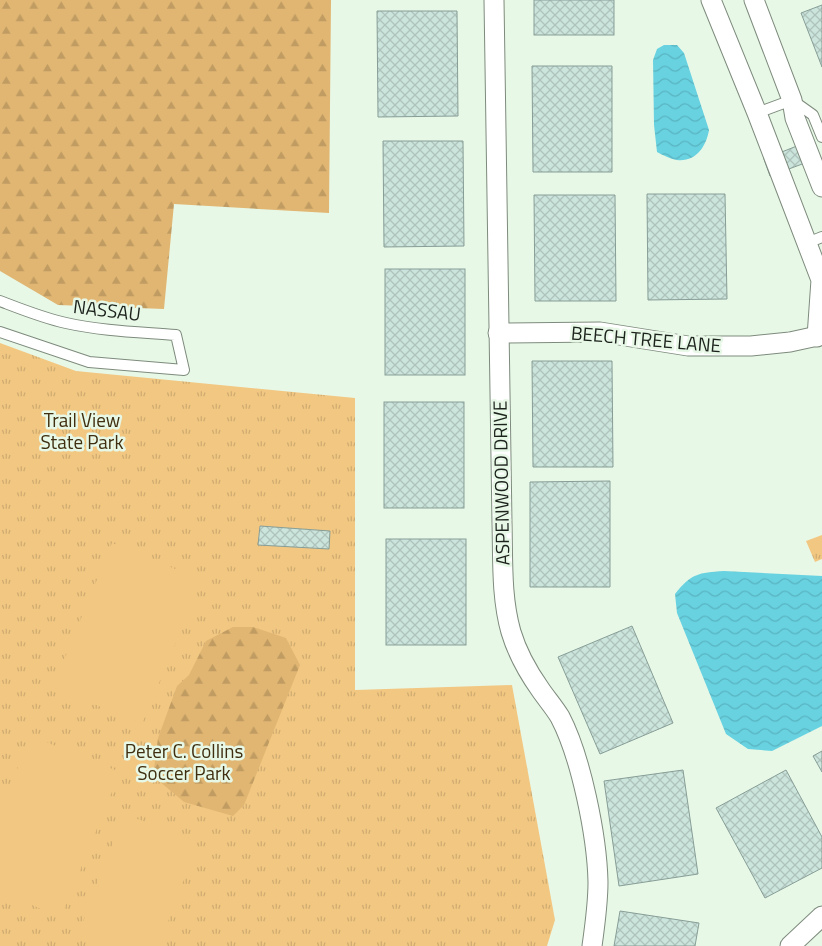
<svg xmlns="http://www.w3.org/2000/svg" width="822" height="946" font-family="'Titillium Web',sans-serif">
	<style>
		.grass { fill: url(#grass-tufts) }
		.forest { fill: url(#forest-firs) }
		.pitch { fill: #f2c782 }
		.water { fill: url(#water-waves) }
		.building { fill: url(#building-cross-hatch); stroke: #879e97 }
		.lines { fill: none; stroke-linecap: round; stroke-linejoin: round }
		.service-casing { stroke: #7d8b7c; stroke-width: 12 }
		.minor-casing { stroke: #7d8b7c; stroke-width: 21 }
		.service { stroke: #fff; stroke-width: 10 }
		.minor { stroke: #fff; stroke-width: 19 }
		.labels { text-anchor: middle; stroke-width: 5; stroke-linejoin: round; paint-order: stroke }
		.street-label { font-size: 19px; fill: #1c221c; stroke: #e8f8e7 }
		.park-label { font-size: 19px; fill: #3f2e0f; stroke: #e8f8e7 }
	</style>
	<defs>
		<pattern id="grass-tufts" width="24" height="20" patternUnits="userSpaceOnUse" patternTransform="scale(1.25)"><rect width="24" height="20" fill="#f2c782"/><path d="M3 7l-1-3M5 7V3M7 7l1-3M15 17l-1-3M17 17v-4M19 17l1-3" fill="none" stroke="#cfab70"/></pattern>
		<pattern id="forest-firs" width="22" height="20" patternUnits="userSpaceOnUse" patternTransform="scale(1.25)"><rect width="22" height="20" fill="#e1b672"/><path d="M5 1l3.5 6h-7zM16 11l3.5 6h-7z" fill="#c09c62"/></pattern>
		<pattern id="water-waves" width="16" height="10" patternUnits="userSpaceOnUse" patternTransform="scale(1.25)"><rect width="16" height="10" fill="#68d2e1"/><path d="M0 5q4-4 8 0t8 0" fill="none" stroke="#5ab4c0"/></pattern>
		<pattern id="building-cross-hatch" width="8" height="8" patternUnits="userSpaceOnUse" patternTransform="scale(1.25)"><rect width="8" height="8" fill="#cbe4dc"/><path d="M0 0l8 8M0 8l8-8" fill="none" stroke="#aec3bc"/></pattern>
	</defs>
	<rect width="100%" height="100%" fill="#e8f8e7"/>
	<g class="grass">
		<polygon points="0,343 76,371 355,398 355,690 512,685 555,920 547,946 0,946"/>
		<polygon points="822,535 822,559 815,562 806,541"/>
	</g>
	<g class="forest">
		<polygon points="0,0 331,0 329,213 174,204 164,309 58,305 0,271"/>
		<polygon points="233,627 253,627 286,638 300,665 244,805 233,816 184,802 153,776 158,738 177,686 189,675 206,641"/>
	</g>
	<g class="pitch">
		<polygon points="112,543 202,580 142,724 53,687"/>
		<polygon points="31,736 120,772 61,917 0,892 0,810"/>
		<polygon points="124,814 198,841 159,946 106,946 78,935"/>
	</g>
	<g class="water">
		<path d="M664 45H677L684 53 709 130C706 147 696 162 677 160 670 159 663 155 657 152L654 125 653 60 657 49Z"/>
		<path d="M724 571 822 576V726L772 751 748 749 726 734 677 613 675 594C692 573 698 573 724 571Z"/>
	</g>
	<g class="building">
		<rect x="534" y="0" width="80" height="35"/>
		<polygon points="822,5 822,67 801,13"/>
		<polygon points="377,11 457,11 458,116 378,117"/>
		<polygon points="532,66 612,66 612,172 533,172"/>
		<polygon points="383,141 463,141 464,246 384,247"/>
		<polygon points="807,142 813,160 770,176 764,159"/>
		<polygon points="647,194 725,194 727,299 648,300"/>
		<polygon points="534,195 615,195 616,301 535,301"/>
		<rect x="385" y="269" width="80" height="106"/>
		<polygon points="532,361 612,361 613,467 533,467"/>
		<rect x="384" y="402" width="80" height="106"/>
		<polygon points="610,481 610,587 530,587 530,482"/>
		<polygon points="260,526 330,531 329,549 258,545"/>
		<rect x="386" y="539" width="80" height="106"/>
		<polygon points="632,626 673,723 600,754 558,657"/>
		<polygon points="822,751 822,772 813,756"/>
		<polygon points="683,770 698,874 619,886 604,781"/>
		<polygon points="786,770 822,837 822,868 765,898 716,808"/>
		<polygon points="620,911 699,923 695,946 614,946"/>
	</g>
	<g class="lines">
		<defs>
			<g id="service">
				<polyline points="757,113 792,100 813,115 822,137"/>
				<polyline points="807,243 822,237"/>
				<path d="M0 301C21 309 43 318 66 323 102 331 139 332 176 335L184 370 89 362 0 332"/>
			</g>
			<g id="minor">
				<path d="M494 0 502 523C503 559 501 597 511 632 517 652 528 672 540 689 546 698 554 707 560 717 581 757 597 836 598 882 598 904 595 925 592 946"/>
				<polyline points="711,0 757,113 821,280 817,337"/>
				<polyline points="754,0 792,100 795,118 822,187"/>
				<polyline points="498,333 600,332 688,346 751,346 790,342 822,335"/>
				<polyline points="790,946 822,916"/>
			</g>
		</defs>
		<use href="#service" class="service-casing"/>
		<use href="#minor" class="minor-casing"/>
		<use href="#service" class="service"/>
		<use href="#minor" class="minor"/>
	</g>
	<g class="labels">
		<g class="street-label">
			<text transform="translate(107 310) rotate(7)" y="7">NASSAU</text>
			<text transform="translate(646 339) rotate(5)" y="7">BEECH TREE LANE</text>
			<text transform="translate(501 483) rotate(-91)" y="7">ASPENWOOD DRIVE</text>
		</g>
		<g class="park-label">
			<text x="82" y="427">Trail View<tspan x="82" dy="22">State Park</tspan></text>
			<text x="184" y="758">Peter C. Collins<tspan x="184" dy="22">Soccer Park</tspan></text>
		</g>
	</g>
</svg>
